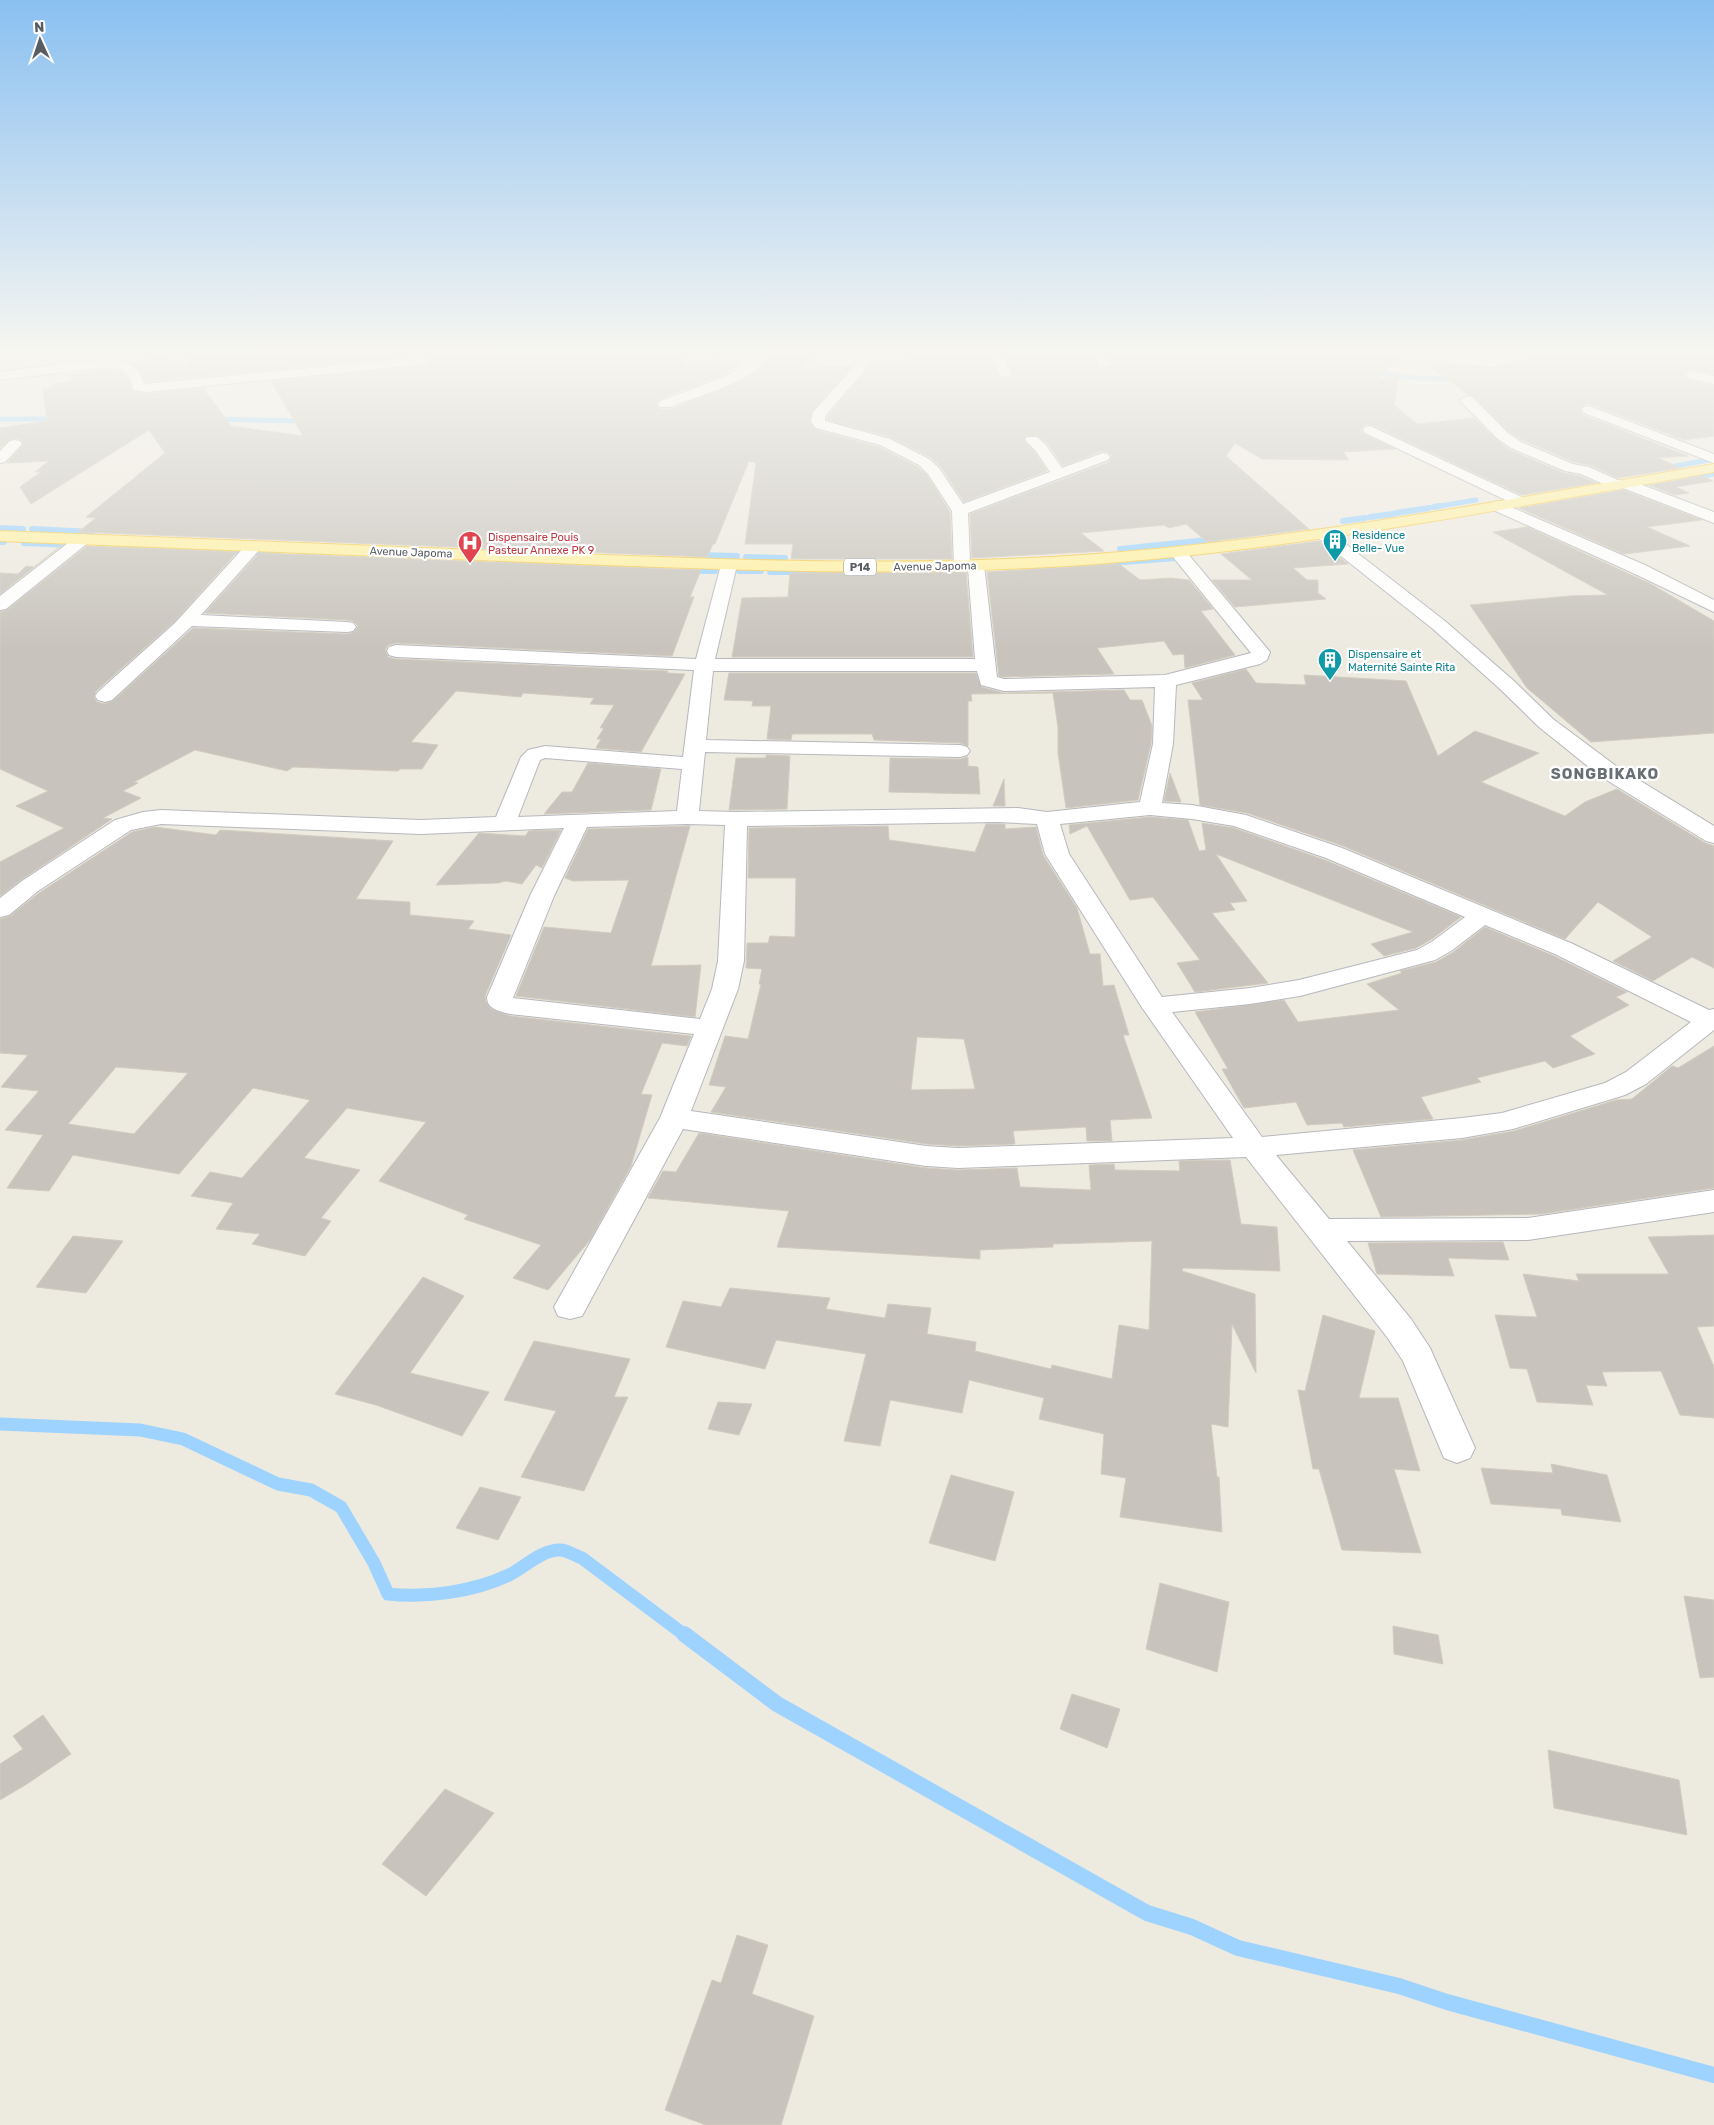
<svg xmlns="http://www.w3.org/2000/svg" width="1714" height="2125" font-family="Rubik,sans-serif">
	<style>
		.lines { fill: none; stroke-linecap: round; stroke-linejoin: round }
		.stream-far3 { stroke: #9ed3ff; stroke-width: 5 }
		.stream-far2 { stroke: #9ed3ff; stroke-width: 6 }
		.stream-far1 { stroke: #9ed3ff; stroke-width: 13 }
		.stream { stroke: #9ed3ff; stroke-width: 16 }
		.building { fill: #c8c4bd; stroke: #d2ccbe; fill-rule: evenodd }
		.street-casing { stroke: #b6b8be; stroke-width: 2 }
		.primary-casing { stroke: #f7ca4e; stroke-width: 2 }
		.street { fill: #fff; fill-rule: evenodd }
		.primary { fill: #fff1a3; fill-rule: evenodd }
		.labels { text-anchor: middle; stroke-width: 4.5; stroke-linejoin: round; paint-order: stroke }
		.far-culture-label { font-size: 11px; fill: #0d838f; stroke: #fff; text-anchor: start }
		.far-health-label { font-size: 11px; fill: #be3a42; stroke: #fff; text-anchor: start }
		.far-street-label { font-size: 11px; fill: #595d62; stroke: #fff }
		.shield { fill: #fff; stroke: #8b8e91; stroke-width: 1 }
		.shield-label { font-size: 11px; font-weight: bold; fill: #595d62 }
		.far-district-label { font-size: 15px; font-weight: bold; letter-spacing: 1px; fill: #6a6f74; stroke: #fff }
	</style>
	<rect width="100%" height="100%" fill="#edeae0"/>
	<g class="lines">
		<g class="stream-far3">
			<polyline points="1371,372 1414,378 1459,379"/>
			<polyline points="0,419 59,419"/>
			<polyline points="213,419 306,421"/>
			<polyline points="803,432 855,422"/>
			<polyline points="1665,468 1708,460 1709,457 1703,452"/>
			<polyline points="1690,478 1714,474"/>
			<polyline points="1434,507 1476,500"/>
		</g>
		<g class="stream-far2">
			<polyline points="1434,507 1440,506"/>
			<polyline points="1396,513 1429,508"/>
			<polyline points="1370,517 1393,514"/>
			<polyline points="1343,521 1365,518"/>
			<polyline points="0,528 23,529"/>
			<polyline points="32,529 92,532"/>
			<polyline points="0,542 4,542"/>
			<polyline points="24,543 72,545"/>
			<polyline points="117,546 137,547"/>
			<polyline points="143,548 176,549"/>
			<polyline points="181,549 199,550"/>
			<polyline points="1120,549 1217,539"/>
			<polyline points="203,550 243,552"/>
			<polyline points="255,552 278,553"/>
			<polyline points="307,554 322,555"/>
			<polyline points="695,555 737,556"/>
			<polyline points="349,556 388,558"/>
			<polyline points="746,557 785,558"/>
			<polyline points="391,558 410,559"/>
			<polyline points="498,562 530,563"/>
			<polyline points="537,563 593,565"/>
			<polyline points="599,565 633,567"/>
			<polyline points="1071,566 1176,558"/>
			<polyline points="639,567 662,571"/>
			<polyline points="1032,567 1063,566"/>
			<polyline points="689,571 715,571"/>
			<polyline points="739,571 761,571"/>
			<polyline points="770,572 817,572"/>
			<polyline points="826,572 875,572"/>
			<polyline points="881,572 917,571"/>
		</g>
		<path class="stream-far1" d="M0 1424 140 1430 183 1439 278 1484 311 1490 341 1507 374 1563 388 1594C427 1598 473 1592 509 1575 525 1567 541 1550 560 1550 568 1550 575 1556 582 1558L686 1636"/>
		<polyline class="stream" points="684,1634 777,1704 1147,1913 1192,1927 1238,1948 1399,1986 1447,2002 1714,2075"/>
	</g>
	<g class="building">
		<polygon points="190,355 682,355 683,366 719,358 740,364 721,376 659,399 656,405 660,409 671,409 738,383 762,367 772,355 815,355 798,369 853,365 812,411 810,423 816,430 879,447 918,467 927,475 950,512 952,559 791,559 793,544 745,544 756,463 749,461 715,544 713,544 707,557 78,532 96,518 86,517 165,453 149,430 31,504 20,487 41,472 35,472 49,461 7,463 24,444 20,439 15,438 9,440 0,448 0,428 47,421 43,389 54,388 52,384 75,381 69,375 100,370 120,371 129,380 132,391 146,394 203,388 231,426 303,436 271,381 426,366 430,362 428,357 422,355 146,382 140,371 131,362 162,356 186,367"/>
		<polygon points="906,355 988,355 1001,378 1009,378 1013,374 1004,355 1090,355 1100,369 1108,369 1112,365 1106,355 1402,355 1376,380 1399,374 1394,405 1417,424 1474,418 1497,440 1510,450 1564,473 1580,476 1596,483 1522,495 1370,424 1365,425 1361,429 1363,434 1395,449 1343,452 1349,460 1262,459 1235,443 1226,456 1309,529 1207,542 1186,524 1169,528 1164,525 1081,533 1104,551 972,558 970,514 1109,462 1112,456 1108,452 1102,451 1063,466 1048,444 1038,436 1027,435 1024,441 1035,452 1047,471 964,502 941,467 930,457 890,437 827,420 827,417 864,373 870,364 893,362 909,363"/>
		<polygon points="1532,355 1702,355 1704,357 1714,357 1714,374 1692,369 1684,374 1687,380 1714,386 1714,436 1684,440 1590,404 1584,405 1580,409 1583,415 1688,456 1658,458 1681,468 1618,478 1590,465 1574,462 1522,440 1509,432 1473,396 1467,394 1429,366 1441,363 1492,369 1528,360"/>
		<polygon points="1701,476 1713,481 1676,487 1689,493 1675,495 1649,485"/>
		<polygon points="1623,490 1702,520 1647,527 1690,546 1624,554 1519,508"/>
		<polygon points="1527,527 1651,584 1714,621 1714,733 1591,742 1527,688 1470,605 1570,596 1608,595 1493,532"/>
		<polygon points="1319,541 1348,564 1293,568 1307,580 1318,580 1318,593 1326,599 1235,607 1212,580 1252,580 1221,554"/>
		<polygon points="62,545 0,594 0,573 18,574 26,566 34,567"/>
		<polygon points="87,546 237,552 174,622 96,691 94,697 97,702 104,704 113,701 193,628 347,634 354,632 358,626 353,621 347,620 205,613 259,553 701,570 690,597 694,597 672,656 396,643 388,645 385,650 388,657 396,659 668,671 667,673 685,674 641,752 596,748 601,739 597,739 604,728 600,728 614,705 590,704 594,698 523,693 521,697 456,691 411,742 438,745 422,769 400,769 398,771 293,767 287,771 195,750 134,782 138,783 123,791 141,798 103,818 112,819 21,880 0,896 0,862 64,828 16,806 48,791 0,769 0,612 7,610"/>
		<polygon points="1119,564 1140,580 1171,578 1189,580 1213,609 1201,611 1235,655 1185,668 1184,654 1173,655 1164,641 1097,648 1114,674 1004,677 999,676 987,572"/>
		<polygon points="966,572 973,657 732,657 742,598 788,597 790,573"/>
		<polygon points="1246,669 1256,683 1306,685 1304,675 1406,681 1438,756 1475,731 1539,753 1481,782 1565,816 1585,802 1617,789 1705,843 1714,846 1714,968 1692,957 1653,981 1613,961 1652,937 1598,902 1565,939 1343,846 1247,813 1200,805 1188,700 1203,700 1192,683"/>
		<polygon points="729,673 976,673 981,687 1004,693 1124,690 1130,700 1142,700 1152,726 1151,744 1138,800 1066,808 1058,753 1058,727 1053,693 971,694 972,701 968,701 968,746 960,743 874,740 872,734 792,734 791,740 767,739 771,706 752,706 753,701 724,700"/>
		<polygon points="766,755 790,756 787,809 729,810 736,758 766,758"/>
		<polygon points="968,757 968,766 978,767 980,794 889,792 890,758 960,759"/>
		<polygon points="588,763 661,769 651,810 544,814 562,792 572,792"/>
		<polygon points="1170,773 1181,802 1164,801"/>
		<polygon points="1004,779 1005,806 993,806"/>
		<polygon points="1150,817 1188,820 1199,851 1206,850 1202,823 1234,828 1325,860 1461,917 1432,939 1416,948 1384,956 1371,944 1413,932 1216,854 1247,901 1230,903 1235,910 1212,913 1268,983 1195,992 1177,963 1200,960 1153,897 1130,900 1087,826 1070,834 1069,825"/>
		<path d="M986 824H1005V829L1036 827 1043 855 1077 908 1090 954H1100L1103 986 1114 985 1129 1035H1123L1152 1118 1110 1120 1112 1141H1087L1086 1127 1013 1131 1015 1144 958 1146 926 1144 711 1112 726 1087 709 1085 725 1036 748 1039 761 984H759L762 969 746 968 747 943H768L770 936 795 937 796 878H748L749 828 888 826 889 840 975 852ZM917 1037 964 1039 975 1089 911 1090Z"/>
		<polygon points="690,826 651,966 701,965 695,1017 516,996 544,927 611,933 629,880 573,881 565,878 588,829"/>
		<path d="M155 827 216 835 220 830 393 841 356 899 410 902V915L474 921 468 929 511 935 485 996 486 1002 491 1009 510 1016 691 1036 687 1046 662 1043 641 1094 652 1095 631 1166 590 1240 548 1290 513 1278 541 1245 464 1219 468 1215 379 1181 426 1122 347 1108 304 1158 360 1170 321 1218 331 1221 305 1256 252 1244 260 1234 216 1229 233 1203 191 1196 210 1172 242 1178 310 1100 253 1088 179 1174 73 1155 49 1191 7 1188 43 1135 5 1130 39 1091 1 1087 28 1055 0 1053V919L10 916 39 893 132 832ZM116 1067 188 1073 134 1134 68 1124Z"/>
		<polygon points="561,830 542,868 536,865 522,884 506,881 498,883 436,885 479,833 525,836 529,831"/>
		<polygon points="1485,927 1554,956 1627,992 1616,997 1629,1005 1570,1036 1595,1054 1553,1068 1545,1061 1477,1078 1481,1082 1421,1097 1433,1119 1344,1127 1342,1123 1307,1125 1296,1102 1244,1108 1222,1069 1228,1069 1195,1012 1284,1000 1298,1022 1399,1010 1367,984 1402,973 1400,971 1436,962 1452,953"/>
		<polygon points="1714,1046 1714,1188 1542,1214 1381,1217 1353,1150 1462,1140 1514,1131 1616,1100 1632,1099 1672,1066 1678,1068"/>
		<polygon points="699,1133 926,1168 958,1170 1017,1168 1020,1187 1091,1190 1089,1165 1114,1164 1115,1170 1180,1171 1179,1161 1230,1160 1241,1224 1277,1227 1280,1271 1183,1268 1182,1271 1255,1294 1256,1373 1232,1324 1228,1427 1211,1424 1217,1477 1219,1477 1222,1532 1120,1517 1126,1478 1101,1474 1104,1434 1039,1419 1044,1398 969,1380 962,1413 890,1400 880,1446 844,1441 866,1354 776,1340 765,1369 666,1347 683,1301 721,1307 730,1288 830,1298 826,1309 885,1318 888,1304 931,1308 927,1334 976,1342 975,1351 1051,1369 1052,1365 1112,1379 1119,1325 1149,1330 1152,1241 1053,1244 1053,1247 980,1250 980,1259 777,1247 789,1211 648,1198 663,1171 676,1172"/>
		<polygon points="1714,1235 1714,1326 1697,1327 1714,1367 1714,1418 1680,1415 1661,1371 1602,1372 1607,1386 1586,1385 1593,1405 1537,1402 1527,1369 1510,1368 1495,1315 1537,1317 1523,1274 1579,1281 1576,1274 1669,1274 1648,1237"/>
		<polygon points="73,1236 123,1241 86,1293 36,1287"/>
		<polygon points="1503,1242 1509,1260 1448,1258 1454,1276 1377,1274 1368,1243"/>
		<polygon points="423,1277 464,1296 410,1373 489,1392 462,1436 376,1405 335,1394"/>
		<polygon points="1323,1315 1375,1331 1359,1398 1398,1398 1420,1471 1394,1469 1421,1553 1342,1550 1319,1469 1313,1469 1298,1390 1305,1391"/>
		<polygon points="534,1341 630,1359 614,1397 628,1397 584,1491 521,1477 556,1411 504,1400"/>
		<polygon points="718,1402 752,1404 739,1435 708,1429"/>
		<polygon points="1551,1464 1607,1475 1621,1522 1562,1515 1561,1509 1491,1504 1481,1468 1553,1473"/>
		<polygon points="951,1475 1014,1492 995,1561 929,1543"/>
		<polygon points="480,1487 521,1497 498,1540 456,1528"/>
		<polygon points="1160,1583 1229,1602 1217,1672 1146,1649"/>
		<polygon points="1684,1596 1714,1600 1714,1677 1700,1678"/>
		<polygon points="1393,1626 1438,1635 1443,1664 1394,1654"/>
		<polygon points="1072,1694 1120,1709 1107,1748 1060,1729"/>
		<polygon points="43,1715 71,1754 27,1784 0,1800 0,1764 23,1749 13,1736"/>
		<polygon points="1548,1750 1679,1780 1687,1835 1554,1808"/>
		<polygon points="445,1789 494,1813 426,1896 382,1864"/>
		<polygon points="737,1935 768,1945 752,1994 814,2016 781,2125 706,2125 665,2110 712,1980 721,1983"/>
	</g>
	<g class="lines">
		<defs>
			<g id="street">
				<path d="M756 355H770C747 385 703 394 670 407H660L658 404 660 401 722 378 732 373Z"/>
				<path d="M861 355H873L863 372 825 416V421L890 439 929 459 939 468 963 504 1050 472 1036 451 1025 440 1027 437H1037L1046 445 1062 468 1103 453 1108 454 1110 457 1108 460 968 513 970 561H982L984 565 997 677 1004 679 1165 675 1251 653 1169 552 1171 548H1183L1270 652 1267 660 1260 664 1176 685 1173 744 1162 803 1192 805 1246 815 1342 848 1573 944 1709 1010 1714 1009V1030L1646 1084 1625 1095 1513 1129 1462 1138 1276 1155 1329 1219 1528 1218 1714 1190V1212L1528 1240 1347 1241 1411 1319 1430 1348 1475 1448 1470 1458 1457 1463 1444 1458 1403 1361 1387 1337 1246 1157 958 1168 926 1166 683 1129 582 1316 570 1319 558 1316 554 1307 660 1118 694 1034 510 1014C500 1011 487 1010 487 997L530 896 564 828 421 834 161 824 131 830 38 891 9 915 0 917V898L22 881 115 820 143 812 161 810 421 820 496 817 521 757 528 750 545 746 683 757 694 670 396 657 389 655 387 651 389 647 396 645 696 659 721 565 723 561H735L737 565 715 659H975L968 569H956L954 565 952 511 928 474 919 465 880 445 816 428 811 422 813 412 854 367ZM713 671H977L981 685 1004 691 1155 687 1153 744 1140 802 1047 812 1018 808 736 812 699 811 705 752 960 757 967 755 970 751 967 747 960 745 706 740ZM545 758 682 769 677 811 518 817 540 760ZM1150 815 1192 819 1234 826 1326 858 1465 917 1433 941 1417 950 1299 980 1250 988 1162 997 1069 854 1060 824ZM998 822 1037 824 1045 854 1141 1006 1233 1138 958 1148 926 1146 691 1111 738 989 744 961 747 826ZM687 824 725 825 718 961 712 989 700 1019 513 998 554 896 587 827ZM1485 925 1555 954 1691 1022 1626 1072 1605 1083 1502 1113 1462 1118 1262 1137 1172 1012 1250 1004 1300 996 1435 960 1451 951Z"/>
				<polygon points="990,355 1002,355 1011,373 1009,376 1001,376"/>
				<polygon points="1092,355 1104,355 1110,364 1108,367 1100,367"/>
				<polygon points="1416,355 1453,355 1492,359 1510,355 1530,355 1528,358 1492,367 1422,359"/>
				<path d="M422 357 426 358 428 361 426 364 146 392 133 390 131 379 121 369 100 368 0 380V372C25 369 109 354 128 363 136 366 143 376 144 384H146Z"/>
				<polygon points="1692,371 1714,376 1714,384 1687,378 1686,375"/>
				<polygon points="1467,396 1472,397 1508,433 1521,442 1573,464 1589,467 1618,480 1629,480 1714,512 1714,523 1623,488 1617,490 1612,488 1581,474 1565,471 1511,448 1498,439 1462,403 1460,400"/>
				<polygon points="1589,406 1714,454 1714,463 1584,413 1582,410 1584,407"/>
				<polygon points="1370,426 1526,499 1529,502 1526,505 1516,505 1365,433 1363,430 1365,427"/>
				<polygon points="15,440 20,441 22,444 5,462 0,463 0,451 10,441"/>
				<polygon points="1497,501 1645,565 1714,600 1714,612 1633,573 1491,509 1489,506 1491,503"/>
				<polygon points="1323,529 1329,531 1445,621 1514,681 1553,719 1616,766 1714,826 1714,843 1706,841 1600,776 1539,727 1500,689 1433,629 1317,537 1315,534 1317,531"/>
				<polygon points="83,534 89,536 91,539 89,542 6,609 0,610 0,596 77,536"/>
				<polygon points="254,541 260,543 262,546 260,549 201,615 347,622 353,623 356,627 353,631 347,632 192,626 112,700 105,702 98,700 95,696 98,692 175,623 248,543"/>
			</g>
			<path id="primary" d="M1714 464V472C1487 512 1260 557 1029 568 870 576 712 569 553 563 369 556 184 548 0 541V531C184 538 369 546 553 553 712 559 870 566 1029 558 1260 547 1487 503 1714 464Z"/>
		</defs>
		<use href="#street" class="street-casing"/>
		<use href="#primary" class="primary-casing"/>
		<use href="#street" class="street"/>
		<use href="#primary" class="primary"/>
	</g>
	<linearGradient id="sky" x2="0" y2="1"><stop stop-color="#8ac0f1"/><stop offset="0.54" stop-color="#f7f6f1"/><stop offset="1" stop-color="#f7f6f1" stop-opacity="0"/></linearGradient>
	<rect width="1714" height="652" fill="url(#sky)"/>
	<defs>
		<symbol id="building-pin" viewBox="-11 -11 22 30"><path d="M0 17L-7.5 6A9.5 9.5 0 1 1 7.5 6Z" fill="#0f9aa8" stroke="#fff"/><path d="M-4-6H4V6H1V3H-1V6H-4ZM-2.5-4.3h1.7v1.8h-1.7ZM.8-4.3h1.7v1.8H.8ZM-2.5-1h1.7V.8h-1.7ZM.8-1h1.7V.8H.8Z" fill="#fff"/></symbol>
		<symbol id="hospital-pin" viewBox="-11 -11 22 30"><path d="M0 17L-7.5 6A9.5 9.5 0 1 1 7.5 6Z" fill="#e0444e" stroke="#fff"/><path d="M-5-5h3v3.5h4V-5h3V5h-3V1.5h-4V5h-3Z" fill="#fff"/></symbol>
	</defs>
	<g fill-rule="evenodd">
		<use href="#building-pin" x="1321" y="527" width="28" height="38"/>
		<use href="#hospital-pin" x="456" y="529" width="28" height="38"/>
		<use href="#building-pin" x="1316" y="646" width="28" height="38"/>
	</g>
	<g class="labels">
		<g class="far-culture-label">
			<text x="1352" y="539">Residence<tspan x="1352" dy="13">Belle- Vue</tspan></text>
			<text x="1348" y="658">Dispensaire et<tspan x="1348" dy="13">Maternité Sainte Rita</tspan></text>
		</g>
		<g class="far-health-label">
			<text x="488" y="541">Dispensaire Pouis<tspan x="488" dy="13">Pasteur Annexe PK 9</tspan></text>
		</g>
		<g class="far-street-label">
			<text transform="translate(411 552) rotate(2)" y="4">Avenue Japoma</text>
			<text transform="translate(935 566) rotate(-1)" y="4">Avenue Japoma</text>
		</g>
		<rect class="shield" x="844" y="558.5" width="32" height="17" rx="4"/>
		<g class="shield-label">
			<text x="860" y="571">P14</text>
		</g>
		<g class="far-district-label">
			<text x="1605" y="779">SONGBIKAKO</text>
		</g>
	</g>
	<g transform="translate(40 40) rotate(357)" stroke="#ffffff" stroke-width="4" paint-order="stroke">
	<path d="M0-4L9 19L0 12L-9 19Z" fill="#595d62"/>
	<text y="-8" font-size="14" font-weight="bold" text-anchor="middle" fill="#595d62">N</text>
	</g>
</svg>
